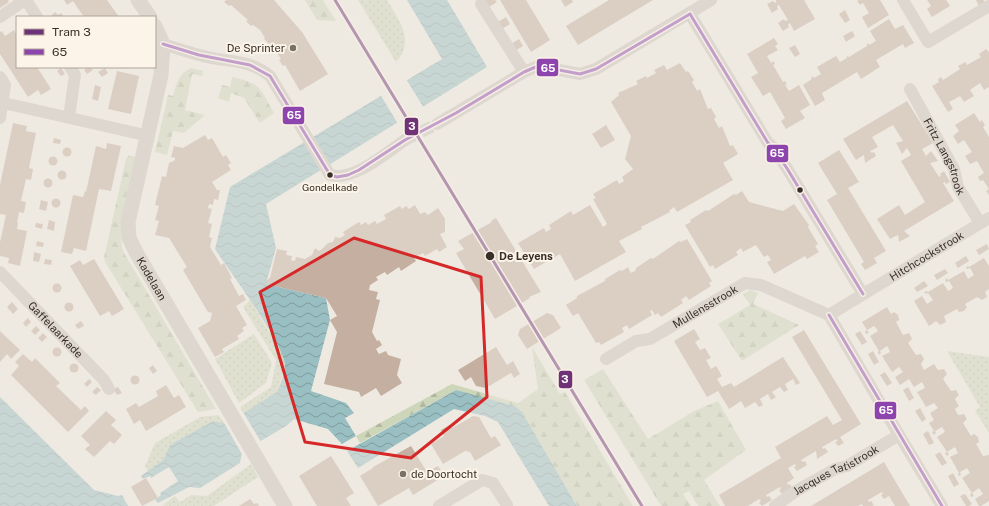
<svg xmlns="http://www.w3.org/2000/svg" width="989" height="506" font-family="'Public Sans',sans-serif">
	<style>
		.grass { fill: url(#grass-dots) }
		.forest { fill: url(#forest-firs) }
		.water { fill: url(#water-waves) }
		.pier { fill: #efeae1 }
		.building { fill: #c4afa1 }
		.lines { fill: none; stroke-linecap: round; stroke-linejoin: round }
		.minor-tunnel { stroke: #cbc5bc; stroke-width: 12; stroke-dasharray: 12 6; stroke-linecap: butt }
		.minor { stroke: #c8c1b9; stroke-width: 12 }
		.tertiary { stroke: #c8c1b9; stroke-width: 15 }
		.bus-1-casing { stroke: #fcf4e8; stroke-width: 6 }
		.bus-1 { stroke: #8e44ad; stroke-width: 3 }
		.tram-1-casing { stroke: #fcf4e8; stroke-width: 6 }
		.tram-1 { stroke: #703276; stroke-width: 3 }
		.marked { fill: none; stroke: #d62828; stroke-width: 3; stroke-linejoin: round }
		.poi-dot { fill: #797068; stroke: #fcf4e8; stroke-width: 1.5 }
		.bus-dot { fill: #392f27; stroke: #fcf4e8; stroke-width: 1.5 }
		.labels { text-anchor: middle; stroke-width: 4; stroke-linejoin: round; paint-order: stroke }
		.bus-label { font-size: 10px; fill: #392f27; stroke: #fcf4e8 }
		.poi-label { font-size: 11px; fill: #392f27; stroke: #fcf4e8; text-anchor: end }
		.street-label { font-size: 11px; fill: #392f27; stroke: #fcf4e8 }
		.stop-label { font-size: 11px; font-weight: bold; fill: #392f27; stroke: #fcf4e8; text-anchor: start }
		.line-badge { stroke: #fcf4e8; stroke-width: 1.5 }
		.badge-label { font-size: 11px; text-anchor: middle; font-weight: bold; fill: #fff }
	</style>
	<defs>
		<pattern id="grass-dots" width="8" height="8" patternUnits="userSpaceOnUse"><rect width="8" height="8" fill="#cdd6b9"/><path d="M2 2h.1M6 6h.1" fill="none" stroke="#b1b89f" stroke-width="1.8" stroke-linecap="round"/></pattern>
		<pattern id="forest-firs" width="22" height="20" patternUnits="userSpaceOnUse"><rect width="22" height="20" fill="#cdd6b9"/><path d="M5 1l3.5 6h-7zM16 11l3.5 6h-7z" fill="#b1b89f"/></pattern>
		<pattern id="water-waves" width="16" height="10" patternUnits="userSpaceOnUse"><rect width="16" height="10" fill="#9abfc2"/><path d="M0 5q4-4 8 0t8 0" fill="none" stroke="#7f9c9e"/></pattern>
	</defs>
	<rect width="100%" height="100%" fill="#efeae1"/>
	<g class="grass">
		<path d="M358 0H387C399 20 416 42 396 62Z"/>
		<polygon points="250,300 283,355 285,366 277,392 244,414 240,407 271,387 276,360 243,307"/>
		<polygon points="254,334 272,363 266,383 239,403 215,359"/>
		<polygon points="947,351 989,357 989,433 975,411 980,407"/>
		<polygon points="218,415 226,424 170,445 163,460 148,471 145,466 155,443 200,417"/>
		<polygon points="251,464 258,477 214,506 162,506 175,496 180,502 191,495 207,496"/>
	</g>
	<g class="forest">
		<polygon points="305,0 323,0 336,21 317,20"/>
		<path d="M191 68 203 71 202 76 192 74 185 110 205 115 184 133 173 131 167 155 155 152 168 95 173 96C177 82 178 75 191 68Z"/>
		<path d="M232 77C262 84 259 87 274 113L260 123 244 98 231 93 229 102 218 98 222 85 230 87Z"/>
		<path d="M129 155 135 157C130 185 116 224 123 251L216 409 198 412 105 262 104 257 126 159Z"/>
		<polygon points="750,290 758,293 753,304 799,325 742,361 718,324 750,305 743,294"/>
		<polygon points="532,347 560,394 565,392 633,506 577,506 522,412 456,390 360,443 356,436 452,384 518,403 538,389"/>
		<polygon points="603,369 648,439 694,411 718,401 746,450 704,480 720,506 698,506 689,491 683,494 691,506 661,506 584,380"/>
	</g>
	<g class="water">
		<path d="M407 0H447L487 67 266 204 276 248 267 280 270 285 326 298 330 320 311 391 346 403 354 413 345 418 356 436 342 444 328 429 294 419 286 426 242 452 240 463 200 488 189 487 158 503 155 500 161 495 160 493 178 481 169 467 151 478 150 476 143 479 141 476 163 460 170 445 213 421 226 424 277 392C280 384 285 374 285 365 285 346 228 269 215 249L230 187 442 59Z"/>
		<polygon points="456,390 515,406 522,412 577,506 549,506 498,422 485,416 454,409 358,468 347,451"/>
		<polygon points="0,397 94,490 118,496 122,495 128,506 0,506"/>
	</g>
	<g class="pier">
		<polygon points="406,79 424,108 398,124 380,94"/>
		<polygon points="243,412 261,442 244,453 243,456 223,421 226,422"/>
	</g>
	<g class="building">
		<polygon points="0,0 8,0 9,2 0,8"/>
		<polygon points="64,0 107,0 119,17 84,17 73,1 67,5"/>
		<polygon points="226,0 274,0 302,32 328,74 300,91 285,65 283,66 279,60 281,59 276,51 264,39 265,38 260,30 253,25 251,26 246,21 248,20 231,5 229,6 224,2"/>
		<polygon points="484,0 495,0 497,2 489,7"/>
		<polygon points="500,0 526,0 550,40 531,52"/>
		<polygon points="561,0 572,0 573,2 565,7"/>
		<polygon points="609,0 653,0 578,45 566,26"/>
		<polygon points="776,0 804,0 815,19 794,31 790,23 788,25 789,27 783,31 778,23 784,19 785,21 788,20 779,5 777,6 778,9 772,13 767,4 773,1 775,3 776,2"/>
		<polygon points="859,0 880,0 889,15 868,28 862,17 869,13 863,3 860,5 857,1"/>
		<polygon points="927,0 946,0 950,6 932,17 927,9 931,6"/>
		<polygon points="976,0 983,0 985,2 979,6"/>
		<polygon points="845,10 850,20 845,23 839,14"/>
		<polygon points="55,12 58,15 61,13 64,17 50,17"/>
		<polygon points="506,17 510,24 502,29 498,22"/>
		<polygon points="889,19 895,29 903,25 914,43 905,48 903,44 876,60 880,67 861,79 857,72 822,93 825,100 815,106 803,85 812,79 811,78 813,76 814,78 821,74 817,67 836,56 840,62 847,58 847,56 849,57 867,46 867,44 868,43 869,45 876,41 870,31"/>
		<polygon points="14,30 17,35 17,67 37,67 51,89 41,95 38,90 28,97 0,54 0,32 2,31 5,36"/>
		<polygon points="852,31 855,36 846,42 843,36"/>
		<polygon points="774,38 778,44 775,46 778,50 767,56 771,63 773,61 775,64 773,65 783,82 785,81 787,84 785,85 789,91 799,85 810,105 800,111 805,118 786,129 781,121 785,118 770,92 763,96 751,77 758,73 747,54"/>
		<polygon points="519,39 523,46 515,51 511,44"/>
		<polygon points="795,45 800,54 795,57 789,48"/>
		<polygon points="986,49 989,52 989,87 984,90 980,83 970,90 974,96 964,102 960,96 955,99 949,102 953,109 948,112 932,86 939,82 938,79 941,77 943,80 960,69 958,66 962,64 965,62 967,65 981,57 979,54"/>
		<polygon points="680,63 686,72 688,71 694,80 692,82 697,91 700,89 708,109 711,108 716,117 714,119 719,128 722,126 730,146 733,145 738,154 723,163 733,180 677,212 674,207 669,211 670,212 641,227 642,229 619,241 626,252 575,281 560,254 534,269 518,243 544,228 546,232 551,229 549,225 571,211 573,215 590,205 603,227 607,224 593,199 596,198 593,194 617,180 619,184 624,181 622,177 633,169 625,159 631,136 611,102 619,95 618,93 638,84 636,81 646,76 647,78 656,73 654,70 664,65 667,70"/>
		<polygon points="89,67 93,70 87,74 84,70"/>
		<polygon points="61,68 65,74 61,76 57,71"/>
		<polygon points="105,68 108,73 102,77 98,72"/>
		<polygon points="117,71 139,76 131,114 108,109"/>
		<polygon points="95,85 101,87 98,101 92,99"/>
		<polygon points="907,101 933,143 922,149 926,156 931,151 938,161 930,163 939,177 941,176 940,174 944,171 950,182 946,184 945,182 943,183 954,201 904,231 910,236 899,242 898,235 890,239 877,219 899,205 905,215 925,202 901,161 911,155 907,148 902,154 899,148 896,143 903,141 893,125 872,137 878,147 870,151 872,153 874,152 876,156 865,163 864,155 856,160 843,139"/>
		<polygon points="974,113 980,122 982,120 983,122 985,125 983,127 989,137 989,195 986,191 989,189 983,180 980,181 978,177 984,173 977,161 970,164 965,156 972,152 964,140 958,144 953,136 959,131 955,125"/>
		<polygon points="13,123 27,126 26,131 36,133 29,168 33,169 31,180 26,179 21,201 26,202 24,213 19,212 17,223 18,223 17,229 27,231 20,266 8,263 9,258 0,256 0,242 6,215 0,214 0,185"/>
		<polygon points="606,125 615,140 601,148 592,134"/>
		<polygon points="205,135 208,140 212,138 223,157 226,155 231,163 228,165 231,170 212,182 217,190 220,190 218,200 214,199 213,205 209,204 208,208 212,209 208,223 212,224 209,237 212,238 210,247 221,265 224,263 232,278 230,279 239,296 243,294 246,300 236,306 247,325 242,328 244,331 237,336 239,339 222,349 224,352 215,357 198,328 210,321 212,313 208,312 183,270 187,267 169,238 155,235 159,221 155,220 159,206 155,205 162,176 166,177 169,163 175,160 175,158 171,157 174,146 183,148"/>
		<polygon points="54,138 61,140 60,144 53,143"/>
		<polygon points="107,143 121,146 111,191 99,189 86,251 74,248 72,254 61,252 73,195 83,197 85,191 86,192 96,146 106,149"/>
		<circle cx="67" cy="152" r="4.5"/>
		<polygon points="839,150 859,182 848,188 886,251 874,258 877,263 865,270 861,264 864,262 827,200 837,194 818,163"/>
		<circle cx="53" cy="161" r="4.5"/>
		<circle cx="62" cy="175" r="4.5"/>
		<circle cx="48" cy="183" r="4.5"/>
		<polygon points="742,191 749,202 783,211 794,204 809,225 808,227 818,244 815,246 819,252 807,259 805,256 774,274 767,262 771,260 768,255 764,257 756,245 743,252 741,248 736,252 738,255 715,269 713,265 710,267 685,225 691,222 690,220 706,210 708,211 734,194 736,195"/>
		<circle cx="56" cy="203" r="4.5"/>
		<polygon points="41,200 48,202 46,211 39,209"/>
		<polygon points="415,205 420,214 425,212 428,215 438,208 445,219 445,232 440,234 447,247 439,252 437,249 425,256 423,253 414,258 416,261 401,271 399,267 387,275 385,272 376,277 378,280 370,285 369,290 378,292 376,299 380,300 372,332 377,341 379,340 382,345 376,349 379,354 386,351 388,355 401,359 397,375 402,383 381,396 376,388 361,397 359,392 324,384 337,332 330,320 337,316 326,298 270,285 267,280 270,278 277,249 287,251 286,255 292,256 291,260 295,261 296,257 305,259 312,255 315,248 319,251 322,249 328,243 333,242 335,237 340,238 345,235 343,232 359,222 361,225 366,222 368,225 375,221 377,224 386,219 384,215 400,206 402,209 406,206 409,209"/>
		<polygon points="496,218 541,292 529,297 530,298 495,319 456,253 464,249 458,241 492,222 491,221"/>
		<polygon points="49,220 55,222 54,231 47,229"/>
		<polygon points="36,223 43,224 42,229 35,227"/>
		<polygon points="687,239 712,281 709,283 711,286 689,300 686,296 681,300 683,303 661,317 658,313 655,315 652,310 650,311 652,315 629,329 627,325 622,328 624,332 601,345 599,342 596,343 578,313 573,316 566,305 577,298 577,296 605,281 605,279 620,270 622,271 628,267 631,273 636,270 636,268 651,258 653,259 679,241 681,242"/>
		<polygon points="37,241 44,243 43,247 36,246"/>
		<polygon points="987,244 989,249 979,255 976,250"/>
		<polygon points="34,252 41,254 39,262 33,261"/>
		<polygon points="966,256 969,261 958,268 955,263"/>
		<polygon points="984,258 989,266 989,289 985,292 987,297 982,300 977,297 965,304 967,307 964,311 959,312 957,309 944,316 946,322 940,325 936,321 929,326 914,301 922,296 927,304 933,300 928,293 926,294 924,292 927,291 928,292 943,283 948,291 950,290 953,288 949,281 946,282 945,280 947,278 948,280 964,271 968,279 974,275 970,268 967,269 966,267 968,266 969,267"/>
		<polygon points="45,259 52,260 51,265 44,264"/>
		<polygon points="94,259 124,309 112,316 109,311 100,316 70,266 80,260 83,265"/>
		<polygon points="945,269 948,273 937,280 934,275"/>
		<polygon points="924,281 928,286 917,292 914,288"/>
		<circle cx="57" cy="288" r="4.5"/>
		<polygon points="12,302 18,309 13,314 7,307"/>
		<circle cx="69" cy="307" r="4.5"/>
		<polygon points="887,307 891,314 894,312 898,315 899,320 896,322 903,335 909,333 912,339 908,343 916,355 921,354 924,359 921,364 924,370 934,364 938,370 944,369 947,374 943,379 951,391 956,390 959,395 955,399 959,406 955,409 958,415 964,414 967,419 963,423 971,436 974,434 978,437 979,442 976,444 983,456 989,455 989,501 981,506 979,506 975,499 983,494 979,488 972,493 974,496 971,497 970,494 972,493 962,478 970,473 967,468 960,472 961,475 959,476 958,474 959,473 950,457 958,453 955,447 947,452 949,454 947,456 945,453 947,452 937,437 945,432 942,427 935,431 936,433 934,435 932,432 934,431 929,423 934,420 930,413 938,408 934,403 926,407 922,400 917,392 925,388 922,382 914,387 909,379 900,385 895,377 903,372 899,367 892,372 882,356 890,352 889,349 887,346 880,351 881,353 879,355 878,352 879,351 870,336 878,331 876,328 874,326 867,330 869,333 866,334 865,331 867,330 862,322"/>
		<polygon points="547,313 553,315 561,328 527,349 518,335 520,329"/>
		<polygon points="28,318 31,322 26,327 23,323"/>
		<polygon points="81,321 84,326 78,329 75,325"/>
		<polygon points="36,326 40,330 35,335 31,331"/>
		<polygon points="694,329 700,339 695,342 700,350 705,348 711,358 706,360 711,369 716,366 722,376 717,379 722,387 731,383 734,387 783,357 800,383 796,385 793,379 785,384 788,390 784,392 780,387 772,392 776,397 771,400 768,394 760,399 763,405 759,407 755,402 745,408 741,401 729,409 718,391 707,397 674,341"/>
		<polygon points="804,330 861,424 840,437 844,443 838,446 835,442 838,441 836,439 822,447 823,449 825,448 828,452 817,459 816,451 801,460 803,462 805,461 807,465 797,471 794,467 796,466 795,464 788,468 794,478 787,483 788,485 790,484 792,488 782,494 779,490 781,489 780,487 766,495 767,497 769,496 772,500 762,506 759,503 761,501 759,499 748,506 725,506 719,495 781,458 775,447 827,416 833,425 842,420 792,337"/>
		<polygon points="0,331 20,350 11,359 7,354 0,362"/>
		<polygon points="860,331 867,342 862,345 855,334"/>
		<polygon points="43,333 47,337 42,342 38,338"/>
		<polygon points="496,347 507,365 513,361 520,374 514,378 511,373 486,388 476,386 471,377 465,381 458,370"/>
		<circle cx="57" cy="352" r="4.5"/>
		<polygon points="873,351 879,362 874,365 868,354"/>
		<polygon points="23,354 32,362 35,358 60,383 56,386 81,410 85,406 89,411 68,432 11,375 19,366 15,362"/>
		<circle cx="74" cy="368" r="4.5"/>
		<polygon points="153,365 157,371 153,374 149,368"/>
		<polygon points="885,372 892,383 887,386 880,375"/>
		<circle cx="135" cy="380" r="4.5"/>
		<polygon points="89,379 92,382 87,387 84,384"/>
		<polygon points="166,385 174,398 179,395 186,407 146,431 140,420 134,424 126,409 136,403 139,407 158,396 156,391"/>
		<polygon points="97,387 101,390 96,395 92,392"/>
		<polygon points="118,387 122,393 117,395 113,389"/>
		<polygon points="908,387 914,398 909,401 903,390"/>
		<polygon points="920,408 926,419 922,422 915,411"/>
		<polygon points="106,411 116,420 111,425 122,435 114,444 110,441 94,457 85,449 90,445 81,436"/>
		<polygon points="473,416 479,417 491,438 495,436 501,445 475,461 470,452 465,451 443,464 431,444 444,436 441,430 450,425 452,428"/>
		<polygon points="928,431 934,443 929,445 923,434"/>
		<polygon points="411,446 427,472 438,466 444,476 413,495 409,488 378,506 360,476 373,468 373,467"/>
		<polygon points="940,452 947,463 942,466 935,455"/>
		<polygon points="331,456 354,493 346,498 351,506 317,506 299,476"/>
		<polygon points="884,462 910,506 895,506 889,496 884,499 881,495 883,494 882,492 868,500 869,502 871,501 874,505 872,506 863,506 862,504 858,506 811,506"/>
		<polygon points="953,473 959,484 954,487 948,476"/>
		<polygon points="146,478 158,498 142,506 131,487"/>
		<polygon points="965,494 972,504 969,506 966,506 960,496"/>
		<polygon points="250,499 254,504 257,503 259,506 239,506"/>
	</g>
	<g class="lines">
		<polyline class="minor-tunnel" points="405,140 437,124"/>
		<g class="minor">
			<polyline points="26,0 37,17"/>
			<polyline points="903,0 928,42 989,6"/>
			<polyline points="481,4 524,72"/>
			<polyline points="690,14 768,143 773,147 788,170 863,294"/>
			<polyline points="0,17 25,0"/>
			<path d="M163 44C179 49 195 55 212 58 234 62 252 61 270 76L330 175C353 182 386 153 405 140"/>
			<polyline points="0,77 5,85 0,118"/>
			<path id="s1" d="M910 89 954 169 958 187 980 223"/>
			<polyline points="0,102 149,136"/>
			<polyline points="69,117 75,75 70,67"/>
			<polyline points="437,124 524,72 538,66 580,74 596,69 711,0"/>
			<path id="s2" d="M0 272 104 380 109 389"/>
			<polyline points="829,315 899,435 942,506"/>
			<path id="s3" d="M829 315 989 218"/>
			<path id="s4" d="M606 359 636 341 650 339 745 283 761 285 829 315"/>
			<polyline points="439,506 482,480 493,483 507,505 506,506"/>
			<path id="s5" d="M775 506 796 491 835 469 847 466 899 435"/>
		</g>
		<g class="tertiary">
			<polyline points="138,0 150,17"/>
			<path id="s6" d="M155 26 163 44 161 75 128 222 129 238 137 254 285 506"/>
		</g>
		<defs>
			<g id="bus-1">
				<polyline points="690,14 768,143 773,147 788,170 863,294"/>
				<polyline points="163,44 199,55 250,65 270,76 330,175 337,177 348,175 359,170 405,140 456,113 524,72 538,66 580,74 596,69 690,14"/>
				<polyline points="829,315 942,506"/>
			</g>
		</defs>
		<use href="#bus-1" class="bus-1-casing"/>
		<use href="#bus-1" class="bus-1"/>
		<defs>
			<polyline id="tram-1" points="335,0 642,506"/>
		</defs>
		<use href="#tram-1" class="tram-1-casing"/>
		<use href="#tram-1" class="tram-1"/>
	</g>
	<path d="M0 0H989V506H0ZM354 238 481 277 487 397 411 458 305 442 260 292Z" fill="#efeae1" fill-opacity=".55" fill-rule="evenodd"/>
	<path class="marked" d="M354 238 481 277 487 397 411 458 305 442 260 292Z"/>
	<g class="poi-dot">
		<circle cx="293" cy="48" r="4"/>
		<circle cx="403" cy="474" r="4"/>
	</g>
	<g class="bus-dot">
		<circle cx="330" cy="175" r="3.5"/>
		<circle cx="800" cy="190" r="3.5"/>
		<circle cx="490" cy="256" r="5"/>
	</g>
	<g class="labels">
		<g class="bus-label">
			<text x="330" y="191">Gondelkade</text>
		</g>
		<g class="poi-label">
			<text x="285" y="52">De Sprinter</text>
			<text x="411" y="478" text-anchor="start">de Doortocht</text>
		</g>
		<g class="street-label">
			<text dy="4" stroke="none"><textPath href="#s1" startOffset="76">Fritz Langstrook</textPath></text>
			<text dy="4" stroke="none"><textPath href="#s3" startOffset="114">Hitchcockstrook</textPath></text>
			<text dy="4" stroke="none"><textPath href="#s6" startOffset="264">Kadelaan</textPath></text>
			<text dy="4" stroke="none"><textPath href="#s4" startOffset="113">Mullensstrook</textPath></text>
			<text dy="4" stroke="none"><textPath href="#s2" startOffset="80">Gaffelaarkade</textPath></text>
			<text dy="4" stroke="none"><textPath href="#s5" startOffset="71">Jacques Tatistrook</textPath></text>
		</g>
		<g class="stop-label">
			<text x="499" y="260">De Leyens</text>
		</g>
	</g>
	<g class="line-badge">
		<rect x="536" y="58" width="23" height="19" rx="4" fill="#8e44ad"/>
		<rect x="282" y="106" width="23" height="19" rx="4" fill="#8e44ad"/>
		<rect x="404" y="117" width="15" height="19" rx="4" fill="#703276"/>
		<rect x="766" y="144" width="23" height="19" rx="4" fill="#8e44ad"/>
		<rect x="558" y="370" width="15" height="19" rx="4" fill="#703276"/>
		<rect x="874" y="401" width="23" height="19" rx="4" fill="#8e44ad"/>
	</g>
	<g class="badge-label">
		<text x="548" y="72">65</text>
		<text x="294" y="119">65</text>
		<text x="412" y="130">3</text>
		<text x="777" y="157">65</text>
		<text x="565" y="383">3</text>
		<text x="886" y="414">65</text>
	</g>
	<rect x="16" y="16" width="140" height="52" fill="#fcf4e8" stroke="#aea59b"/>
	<rect x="24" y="29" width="20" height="6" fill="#703276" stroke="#aea59b"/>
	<text x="52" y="36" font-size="12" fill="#392f27">Tram 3</text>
	<rect x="24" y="49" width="20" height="6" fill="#8e44ad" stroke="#aea59b"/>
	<text x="52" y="56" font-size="12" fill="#392f27">65</text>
</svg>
